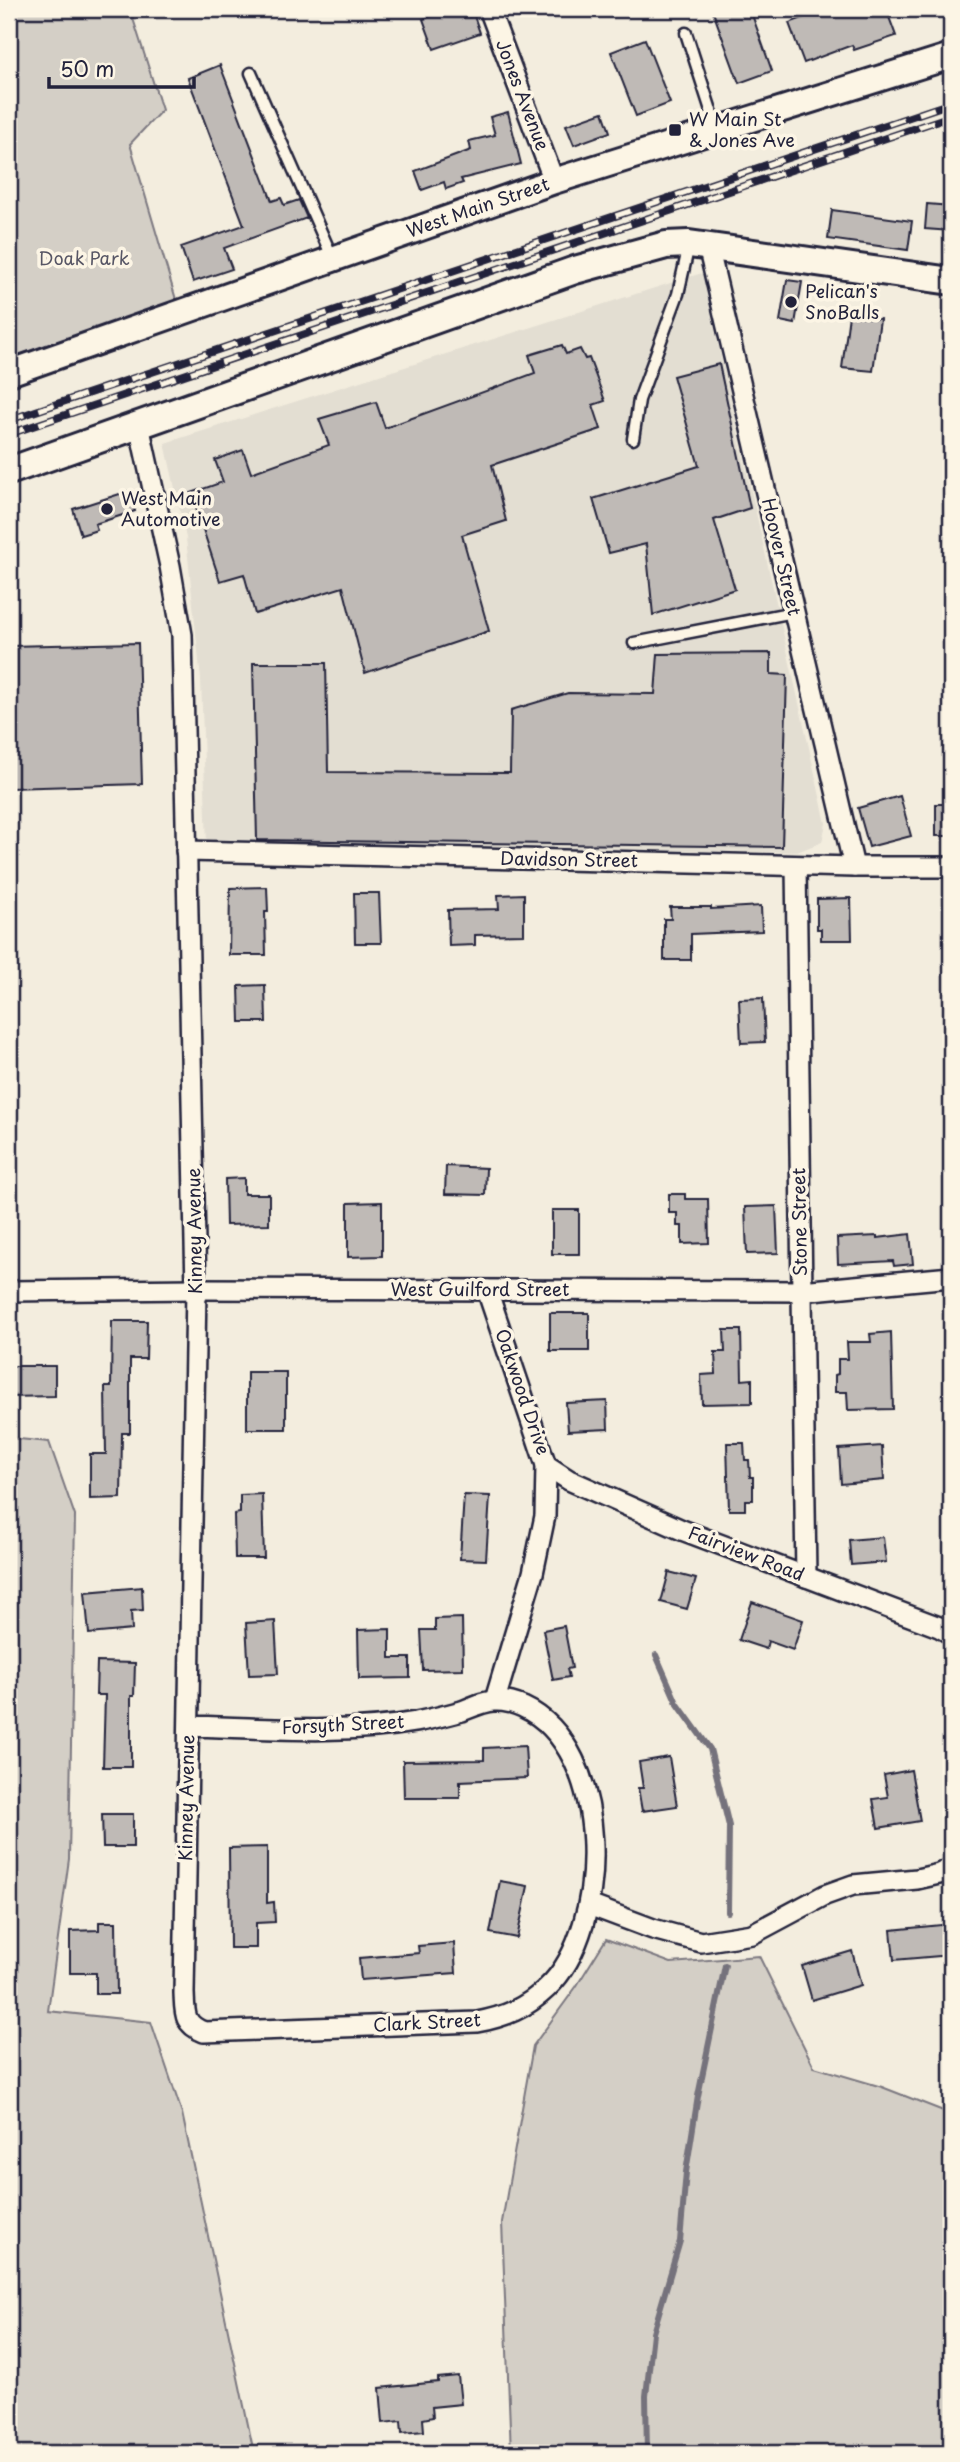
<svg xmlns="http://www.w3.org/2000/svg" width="960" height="2462" font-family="'Playpen Sans',sans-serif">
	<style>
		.built { fill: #e3ded2 }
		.green { fill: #d4cfc6; stroke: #7b7880; stroke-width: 2 }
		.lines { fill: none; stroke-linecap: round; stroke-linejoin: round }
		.stream { stroke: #75727b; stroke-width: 6 }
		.building { fill: #bfbab6; stroke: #22223b; stroke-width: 2 }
		.service-casing { stroke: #22223b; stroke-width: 15 }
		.minor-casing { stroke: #22223b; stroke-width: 24 }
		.tertiary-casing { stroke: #22223b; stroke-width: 30 }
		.secondary-casing { stroke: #22223b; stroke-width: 32 }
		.service { stroke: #fcf5e5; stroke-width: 10 }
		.minor { stroke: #fcf5e5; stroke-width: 19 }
		.tertiary { stroke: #fcf5e5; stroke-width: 24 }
		.secondary { stroke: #fcf5e5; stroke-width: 26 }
		.rail-casing { stroke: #22223b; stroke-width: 8 }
		.rail { stroke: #fcf5e5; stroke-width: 5; stroke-dasharray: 16; stroke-linecap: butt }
		.poi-dot { fill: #22223b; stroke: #fcf5e5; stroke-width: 2.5 }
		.labels { text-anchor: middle; stroke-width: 7; stroke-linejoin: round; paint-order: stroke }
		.street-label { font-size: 18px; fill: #22223b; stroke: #fcf5e5 }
		.poi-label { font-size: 18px; fill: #22223b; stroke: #fcf5e5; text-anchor: start }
		.park-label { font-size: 18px; fill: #575665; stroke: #fcf5e5 }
	</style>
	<rect width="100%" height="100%" fill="#f3edde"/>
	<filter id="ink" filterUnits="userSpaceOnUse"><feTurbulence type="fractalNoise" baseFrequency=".0143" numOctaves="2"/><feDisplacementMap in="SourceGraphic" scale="14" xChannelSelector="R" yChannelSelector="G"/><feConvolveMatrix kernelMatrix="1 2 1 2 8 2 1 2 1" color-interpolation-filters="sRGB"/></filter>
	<g filter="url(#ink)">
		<polygon class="built" points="702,273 826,823 822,842 797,852 207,844 201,680 186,538 165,443"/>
		<g class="green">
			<polygon points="9,9 130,9 162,110 130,144 177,303 9,368"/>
			<polygon points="9,1438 49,1442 75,1516 69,1859 48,2011 151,2022 182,2113 254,2453 9,2453"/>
			<polygon points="606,1939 671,1963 759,1956 814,2067 882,2087 951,2114 951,2453 511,2453 502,2222 533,2046 576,1987"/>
		</g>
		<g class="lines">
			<g class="stream">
				<polyline points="656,1655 677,1703 710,1749 729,1826 728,1912"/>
				<polyline points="647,2453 646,2396 653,2333 680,2241 686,2172 698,2096 725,1965"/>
			</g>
		</g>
		<g class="building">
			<polygon points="452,9 466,9 469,17 474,16 480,33 434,49 423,19"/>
			<polygon points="712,9 750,9 772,71 739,83"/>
			<polygon points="827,9 886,9 896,36 854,50 852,45 804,63 789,23"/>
			<polygon points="645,39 670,103 636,116 611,52"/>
			<polygon points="220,65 272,201 281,198 284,205 299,200 307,218 224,248 232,269 193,282 181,247 244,225 188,78"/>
			<polygon points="508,112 521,164 461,179 463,183 446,189 444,182 422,190 415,171 471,150 469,141 495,135 490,117"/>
			<polygon points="603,112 610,132 574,145 566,125"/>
			<polygon points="927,204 951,206 951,231 925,229"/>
			<polygon points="832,210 912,221 908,250 828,239"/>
			<polygon points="787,280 802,282 795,324 780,321"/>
			<polygon points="849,315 880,319 873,371 842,368"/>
			<polygon points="562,345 566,354 580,349 585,359 589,358 605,401 593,405 601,429 492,465 506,521 462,535 489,631 365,673 343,587 255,614 244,574 220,581 191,493 223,482 215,460 243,450 251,473 329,445 319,419 376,402 385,428 535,373 529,355"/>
			<polygon points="719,364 750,508 714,520 735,589 653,615 646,544 609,553 593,499 699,466 673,376"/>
			<polygon points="129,491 135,511 95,524 97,530 81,535 73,509"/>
			<polygon points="138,643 142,784 9,788 9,646"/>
			<polygon points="771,653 771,674 787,675 782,847 257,840 253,663 326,663 328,772 510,773 511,710 568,693 655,694 658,654"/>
			<polygon points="900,796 911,836 869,847 858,808"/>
			<rect x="936" y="804" width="15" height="32"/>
			<polygon points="267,887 268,912 265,912 266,955 229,955 230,888"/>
			<polygon points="354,893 379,893 381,943 355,943"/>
			<polygon points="524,894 524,934 475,935 475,945 449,946 448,910 499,909 498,895"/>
			<polygon points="851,898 852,940 821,940 821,929 817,929 817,899"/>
			<polygon points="761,906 762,931 691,934 691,960 664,960 664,919 671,919 670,907 711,907 711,909"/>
			<polygon points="265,985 266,1022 240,1022 239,986"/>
			<polygon points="763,998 765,1042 741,1043 739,999"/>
			<polygon points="446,1166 486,1168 485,1195 445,1194"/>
			<polygon points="244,1178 244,1194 269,1194 269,1224 226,1225 225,1179"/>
			<polygon points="669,1194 685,1194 685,1199 708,1199 709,1243 682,1244 682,1226 677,1226 677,1213 669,1213"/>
			<polygon points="382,1202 382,1256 348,1257 348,1203"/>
			<polygon points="776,1206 778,1253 747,1254 745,1207"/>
			<rect x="552" y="1210" width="27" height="44"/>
			<polygon points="910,1234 913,1264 894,1266 893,1261 838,1264 837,1238 877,1236 877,1238"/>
			<rect x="550" y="1313" width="39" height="38"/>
			<polygon points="112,1321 147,1321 146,1359 130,1359 130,1433 122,1433 121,1498 90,1499 90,1454 106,1454 105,1387 111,1387"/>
			<polygon points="724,1330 741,1330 742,1380 752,1379 752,1403 702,1404 701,1375 716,1374 715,1352 725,1352"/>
			<polygon points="891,1332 893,1409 848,1410 847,1392 835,1392 835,1375 838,1374 838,1359 848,1359 847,1342 871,1342 870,1334"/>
			<polygon points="9,1366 55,1366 55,1396 9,1397"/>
			<rect x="247" y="1372" width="39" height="57"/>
			<polygon points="607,1401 608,1429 568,1431 566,1403"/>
			<polygon points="727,1443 744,1443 745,1460 749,1460 750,1477 753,1477 753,1500 745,1500 745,1510 729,1510"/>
			<polygon points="882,1446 884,1480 841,1484 839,1449"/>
			<polygon points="262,1494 264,1558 235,1558 234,1514 240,1513 240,1495"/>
			<polygon points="464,1495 490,1496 486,1560 460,1559"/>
			<polygon points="883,1537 886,1562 851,1565 849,1540"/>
			<polygon points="669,1572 696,1579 687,1609 661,1602"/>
			<polygon points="142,1587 143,1610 131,1611 132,1630 89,1634 85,1592"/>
			<polygon points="752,1602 803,1620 793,1650 768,1641 766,1649 739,1640"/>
			<polygon points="462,1618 463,1669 423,1670 421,1630 435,1630 435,1619"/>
			<polygon points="275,1621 278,1674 249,1675 246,1623"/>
			<polygon points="564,1626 572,1668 567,1669 569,1677 553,1680 543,1630"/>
			<polygon points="390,1629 390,1658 410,1658 410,1678 359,1679 358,1630"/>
			<polygon points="97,1662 135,1663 134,1696 131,1696 131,1767 103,1767 105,1695 96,1695"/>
			<polygon points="525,1746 527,1778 460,1781 460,1798 404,1798 403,1761 484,1760 484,1748"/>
			<polygon points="669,1757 677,1806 642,1811 638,1788 643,1788 639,1762"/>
			<polygon points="911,1770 920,1821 878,1828 873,1799 888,1797 884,1775"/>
			<polygon points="102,1814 133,1814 133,1847 103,1847"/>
			<polygon points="267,1847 267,1903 274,1902 275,1922 256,1923 256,1948 230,1948 229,1848"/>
			<polygon points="500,1881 528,1886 517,1938 490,1933"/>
			<polygon points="99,1922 116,1922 117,1994 96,1994 96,1973 70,1973 70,1931 99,1930"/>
			<polygon points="951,1924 951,1955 894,1960 891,1930"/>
			<polygon points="454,1943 456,1973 361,1980 359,1958 419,1953 418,1946"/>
			<polygon points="852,1951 861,1985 812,2000 802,1966"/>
			<polygon points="458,2376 461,2404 432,2407 433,2417 423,2419 424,2431 402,2433 401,2421 383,2423 380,2388 438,2382 438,2378"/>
		</g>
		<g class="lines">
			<defs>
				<g id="service">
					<polyline points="686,33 717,129"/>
					<polyline points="251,73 333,259"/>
					<polyline points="633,439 639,400 678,294 689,245"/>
					<polyline points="634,643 794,612"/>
				</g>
				<g id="minor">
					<polyline points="489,9 554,181"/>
					<polyline points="708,246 854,867"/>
					<path d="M139 425 170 566 182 635 196 1289 184 1993C185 2013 183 2024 204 2032L477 2022C505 2017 526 2008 547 1988 612 1927 612 1748 523 1707 516 1704 505 1701 497 1701 487 1700 472 1707 462 1711 447 1715 431 1719 416 1722 341 1735 264 1728 189 1726"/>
					<polyline points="186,851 854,867 951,867"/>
					<polyline points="796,866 806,1577"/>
					<polyline points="487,1290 546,1465 545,1516 533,1573 495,1700"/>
					<polyline points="9,1291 196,1289 801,1291 951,1277"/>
					<polyline points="546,1465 569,1480 682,1530 939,1627 951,1634"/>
					<polyline points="589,1905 653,1929 701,1942 752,1934 825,1895 853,1885 917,1879 939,1874 951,1868"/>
				</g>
				<polyline id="tertiary" points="9,373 554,181 951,56"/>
				<polyline id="secondary" points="9,471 575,270 666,245 689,244 951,281"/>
			</defs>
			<use href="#service" class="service-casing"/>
			<use href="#minor" class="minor-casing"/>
			<use href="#tertiary" class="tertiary-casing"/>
			<use href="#secondary" class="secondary-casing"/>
			<use href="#service" class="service"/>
			<use href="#minor" class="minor"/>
			<use href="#tertiary" class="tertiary"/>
			<use href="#secondary" class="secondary"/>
			<defs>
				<g id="rail">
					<polyline points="9,420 951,103"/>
					<polyline points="9,434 951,116"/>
				</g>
			</defs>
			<use href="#rail" class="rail-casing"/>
			<use href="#rail" class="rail"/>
		</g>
	</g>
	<g class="poi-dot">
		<rect x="668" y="123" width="14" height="14" rx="3.5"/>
		<circle cx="791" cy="302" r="7"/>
		<circle cx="107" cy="509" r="7"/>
	</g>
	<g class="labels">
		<g class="street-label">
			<text transform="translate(522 95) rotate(69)" y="6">Jones Avenue</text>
			<text transform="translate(478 208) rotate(-19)" y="6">West Main Street</text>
			<text transform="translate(781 557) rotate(77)" y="6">Hoover Street</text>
			<text transform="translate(569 860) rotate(1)" y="6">Davidson Street</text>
			<text transform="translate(800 1222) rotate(-91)" y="6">Stone Street</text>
			<text transform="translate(195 1231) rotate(-91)" y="6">Kinney Avenue</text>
			<text x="480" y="1296">West Guilford Street</text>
			<text transform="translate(522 1392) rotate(71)" y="6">Oakwood Drive</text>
			<text transform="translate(746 1554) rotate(21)" y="6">Fairview Road</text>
			<text transform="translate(343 1725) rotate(-3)" y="6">Forsyth Street</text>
			<text transform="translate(187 1798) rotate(-89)" y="6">Kinney Avenue</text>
			<text transform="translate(427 2023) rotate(-3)" y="6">Clark Street</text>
		</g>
		<g class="poi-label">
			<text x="689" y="126">W Main St<tspan x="689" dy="21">&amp; Jones Ave</tspan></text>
			<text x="805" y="298">Pelican's<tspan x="805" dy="21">SnoBalls</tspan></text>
			<text x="121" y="505">West Main<tspan x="121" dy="21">Automotive</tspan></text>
		</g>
		<g class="park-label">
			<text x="84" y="265">Doak Park</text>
		</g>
	</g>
	<rect width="960" height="2462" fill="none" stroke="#fcf5e5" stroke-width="35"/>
	<rect x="18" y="18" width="925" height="2427" fill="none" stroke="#22223b" stroke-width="2.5" filter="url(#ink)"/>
	<path d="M49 77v10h145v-10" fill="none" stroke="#22223b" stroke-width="3.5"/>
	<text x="60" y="77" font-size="21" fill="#22223b" stroke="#fcf5e5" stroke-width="5" paint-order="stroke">50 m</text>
</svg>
